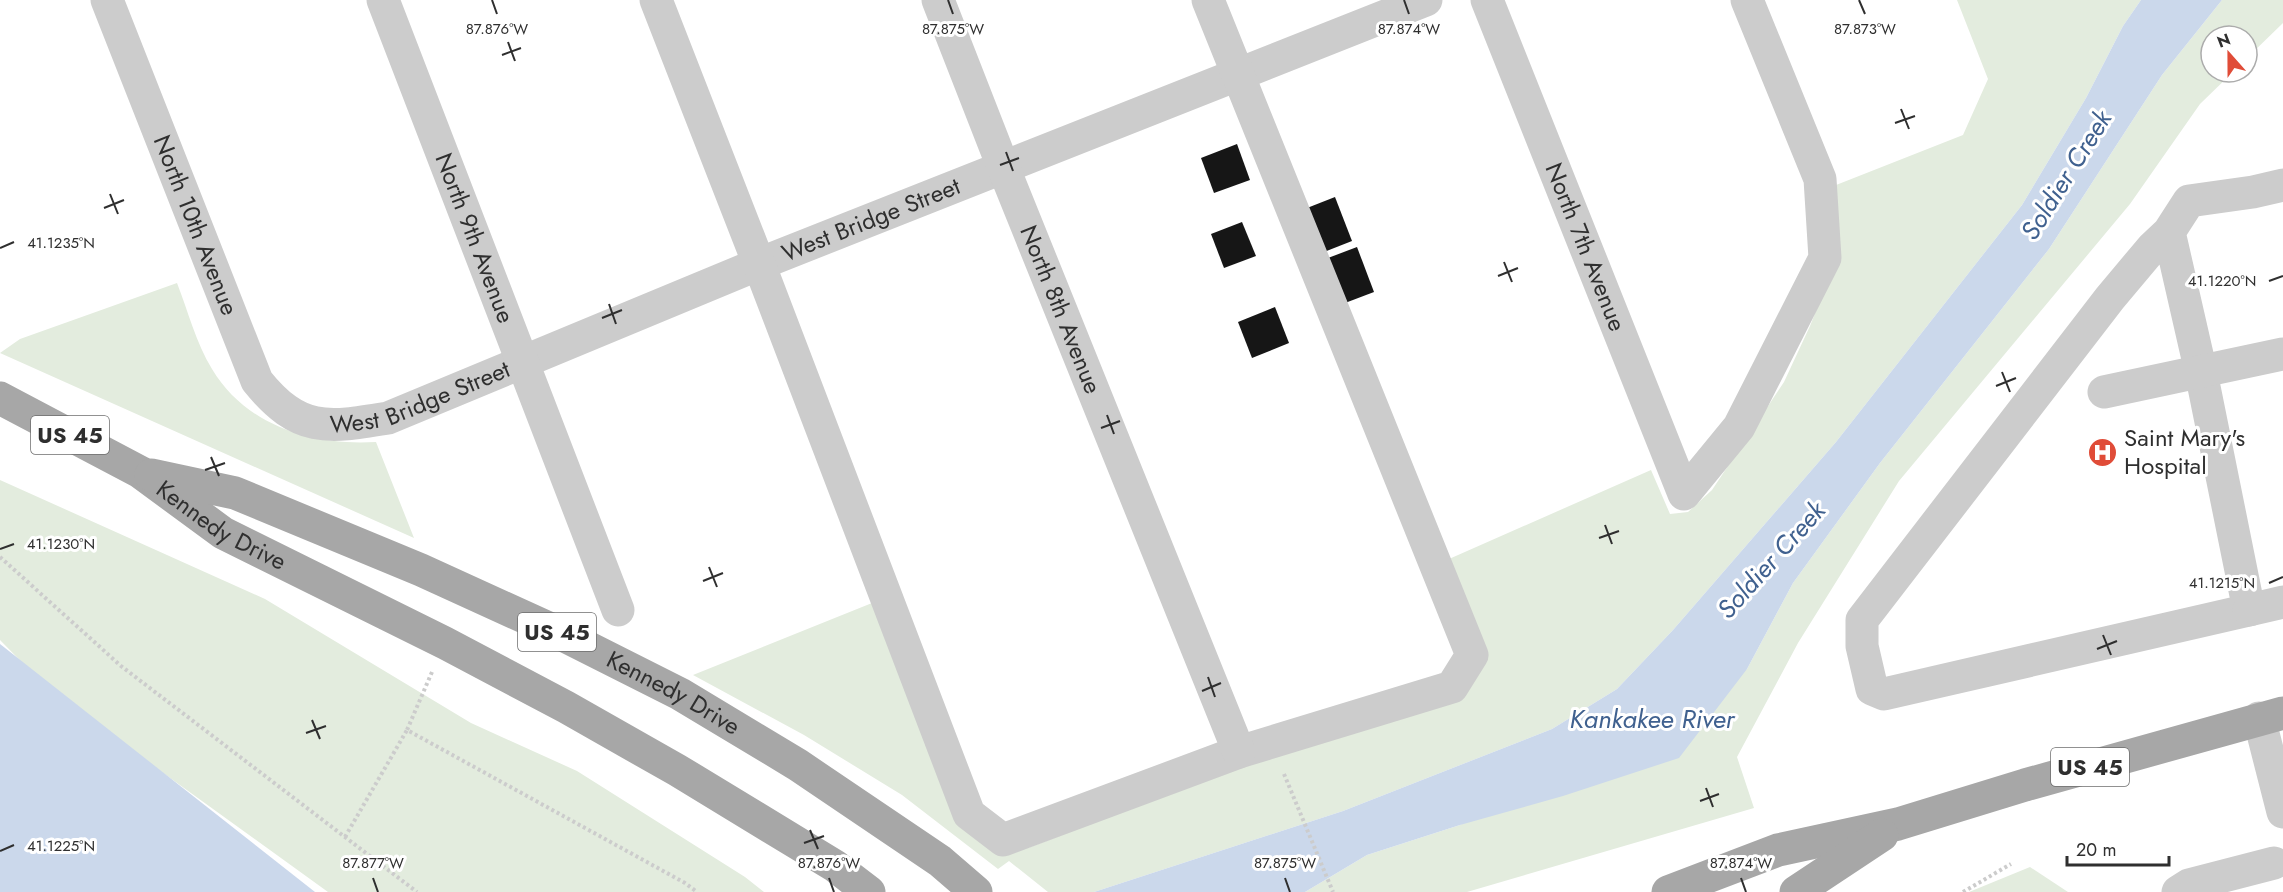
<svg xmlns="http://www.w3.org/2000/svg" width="2283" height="892" font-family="Jost,sans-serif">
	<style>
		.green { fill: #e3ecde }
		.water { fill: #cbd8eb }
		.building { fill: #161616 }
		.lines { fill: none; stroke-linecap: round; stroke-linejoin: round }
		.path { stroke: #ccc; stroke-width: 4; stroke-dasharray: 3 3; stroke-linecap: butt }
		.minor { stroke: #ccc; stroke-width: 33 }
		.major { stroke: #a7a7a7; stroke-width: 33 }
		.ticks { fill: none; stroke: #2f2f2f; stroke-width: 2 }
		.labels { text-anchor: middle; stroke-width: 6; stroke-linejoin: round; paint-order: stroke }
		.shield { fill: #fff; stroke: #6d6d6d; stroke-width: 1.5 }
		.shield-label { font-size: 22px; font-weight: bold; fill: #2f2f2f }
		.street-label { font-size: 24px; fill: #2f2f2f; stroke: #fff }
		.poi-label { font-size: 24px; fill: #2f2f2f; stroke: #fff; text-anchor: start }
		.water-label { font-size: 26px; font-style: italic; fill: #40618f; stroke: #fff }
		.ticks-label { font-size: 15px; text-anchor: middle; fill: #2f2f2f; stroke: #fff; stroke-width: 6; stroke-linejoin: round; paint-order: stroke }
	</style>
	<rect width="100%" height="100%" fill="#fff"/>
	<g class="green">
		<polygon points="1957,0 2141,0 2123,26 2086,98 2022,205 1836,442 1673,630 1617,689 1552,729 1343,811 1094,892 1048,892 1009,861 998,869 902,795 804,735 693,675 877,601 998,852 1028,848 1280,752 1457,693 1449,559 1651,470 1670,514 1688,512 1712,490 1784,382 1810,326 1832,271 1831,187 1963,135 1988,79"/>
		<polygon points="2222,0 2283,0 2283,23 2247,58 2247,36 2211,36 2211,72 2233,72 2200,104 2130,204 1899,481 1798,643 1737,757 1754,808 1467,892 1305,892 1367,855 1460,825 1747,669 1793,583 1880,463 2049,249 2162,75"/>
		<path d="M177 283C188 311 196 343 212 369 246 426 313 446 376 442L414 538 0 353 20 339Z"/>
		<polygon points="0,480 265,599 471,723 577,771 745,877 764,892 328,892 51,692 0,640"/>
		<polygon points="2030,867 2068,892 1969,892"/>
	</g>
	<g class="water">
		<polygon points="2141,0 2222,0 2162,75 2049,249 1880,463 1793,583 1747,669 1679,758 1563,796 1460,825 1367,855 1305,892 1094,892 1343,811 1552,729 1617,689 1673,630 1836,442 2022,205 2086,98 2123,26"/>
		<polygon points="0,644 315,892 0,892"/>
	</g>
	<g class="building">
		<polygon points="1237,144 1250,180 1214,193 1201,158"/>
		<polygon points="1335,197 1352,241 1324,252 1307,208"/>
		<polygon points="1242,222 1256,256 1224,268 1211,234"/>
		<polygon points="1357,247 1374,292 1345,303 1328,258"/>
		<polygon points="1275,307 1289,343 1252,358 1238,322"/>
	</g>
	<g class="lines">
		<g class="path">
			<polyline points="0,557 121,666 417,892"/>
			<polyline points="432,672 407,730 685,883 697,892"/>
			<polyline points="1284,774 1333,892"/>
			<polyline points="345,837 407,730"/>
			<polyline points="1963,892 2011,864"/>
		</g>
		<g class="minor">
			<path id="s1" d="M107 0 257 381C299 433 327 428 388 418L759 264 1426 0"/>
			<path id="s2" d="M383 0 618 610"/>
			<polyline points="656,0 759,264 969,814 1003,840 1239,752 1452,687 1472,655 1208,0"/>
			<path id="s3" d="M938 0 1004 169 1239 752"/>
			<path id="s4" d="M1487 0 1684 494 1739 427 1825 258 1820 179 1747 0"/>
			<polyline points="2169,232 2201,372 2249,610 1884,694 1872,689 1862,646 1862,620 2110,298 2152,248 2169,232 2189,201 2253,192 2283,185"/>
			<polyline points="2104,392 2283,354"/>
			<polyline points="2249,610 2283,602"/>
			<polyline points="2259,718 2283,812"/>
			<polyline points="2178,892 2189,885 2274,863"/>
		</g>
		<g class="major">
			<path id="s5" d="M0 398 140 472 223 533 445 643 566 707 677 770 835 866 869 892"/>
			<path id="s6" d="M151 475 235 493 421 570 555 631 680 694 798 765 940 861 976 892"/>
			<polyline points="1668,892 1778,850 1898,824 2025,785 2283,713"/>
			<polyline points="1796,892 1882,835"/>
		</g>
	</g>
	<path class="ticks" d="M492 0 497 14M948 0 953 14M1404 0 1409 14M1859 0 1865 14M508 42 515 61M502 55 521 48M1901 109 1909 129M1895 123 1915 116M1006 152 1013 171M1000 165 1019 158M110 194 118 214M104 208 124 200M0 248 14 242M1504 262 1512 282M1498 276 1518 268M2269 281 2283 276M609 304 616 324M602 318 622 310M2002 372 2010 392M1996 386 2016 378M1107 415 1114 434M1101 428 1120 421M211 457 219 476M205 470 225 463M1605 525 1612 544M1599 538 1619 531M0 549 14 544M709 567 717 587M703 581 723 573M2269 583 2283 577M2103 635 2111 655M2097 649 2117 641M1208 677 1215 697M1202 691 1221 683M312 720 320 739M306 733 326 726M1706 788 1713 807M1700 801 1719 794M810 830 818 849M804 843 824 836M0 851 14 845M373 878 378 892M829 878 834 892M1285 878 1290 892M1741 878 1746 892"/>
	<defs>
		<symbol id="hospital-disc" viewBox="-11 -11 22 22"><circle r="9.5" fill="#e04c38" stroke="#fff"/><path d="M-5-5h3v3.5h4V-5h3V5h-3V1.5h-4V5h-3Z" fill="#fff"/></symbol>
	</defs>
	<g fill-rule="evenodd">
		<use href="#hospital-disc" x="2086" y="436" width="33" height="33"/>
	</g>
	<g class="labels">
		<g class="shield">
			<rect x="31" y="416" width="78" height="38" rx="4.5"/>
			<rect x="518" y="613" width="78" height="38" rx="4.5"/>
			<rect x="2051" y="748" width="78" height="38" rx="4.5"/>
		</g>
		<g class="shield-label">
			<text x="70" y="443">US 45</text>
			<text x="557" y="640">US 45</text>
			<text x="2090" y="775">US 45</text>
		</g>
		<g class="street-label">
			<text dy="8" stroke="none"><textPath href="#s1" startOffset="1078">West Bridge Street</textPath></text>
			<text dy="8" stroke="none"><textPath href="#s1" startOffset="242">North 10th Avenue</textPath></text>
			<text dy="8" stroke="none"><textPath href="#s2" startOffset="255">North 9th Avenue</textPath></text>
			<text dy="8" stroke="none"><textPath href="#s4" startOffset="266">North 7th Avenue</textPath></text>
			<text dy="8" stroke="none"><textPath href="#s3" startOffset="333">North 8th Avenue</textPath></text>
			<text dy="8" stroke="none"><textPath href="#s1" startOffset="592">West Bridge Street</textPath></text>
			<text dy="8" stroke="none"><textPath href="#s5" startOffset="256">Kennedy Drive</textPath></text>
			<text dy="8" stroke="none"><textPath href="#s6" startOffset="568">Kennedy Drive</textPath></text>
		</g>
		<g class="poi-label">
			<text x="2124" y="446">Saint Mary's<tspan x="2124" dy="28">Hospital</tspan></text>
		</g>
		<g class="water-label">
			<text transform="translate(2066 175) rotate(-58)" y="9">Soldier Creek</text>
			<text transform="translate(1771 560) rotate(-48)" y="9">Soldier Creek</text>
			<text x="1652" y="728">Kankakee River</text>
		</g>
	</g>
	<g class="ticks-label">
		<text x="497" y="34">87.876°W</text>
		<text x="953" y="34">87.875°W</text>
		<text x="1409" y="34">87.874°W</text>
		<text x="1865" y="34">87.873°W</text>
		<text x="61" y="248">41.1235°N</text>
		<text x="2222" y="286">41.1220°N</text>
		<text x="61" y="549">41.1230°N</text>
		<text x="2222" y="588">41.1215°N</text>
		<text x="61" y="851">41.1225°N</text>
		<text x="373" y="868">87.877°W</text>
		<text x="829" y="868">87.876°W</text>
		<text x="1285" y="868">87.875°W</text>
		<text x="1741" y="868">87.874°W</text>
	</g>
	<g transform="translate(2229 54) rotate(339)"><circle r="28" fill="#ffffff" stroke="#acacac" stroke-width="1.5"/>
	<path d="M0-4.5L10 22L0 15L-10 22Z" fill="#e04c38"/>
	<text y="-9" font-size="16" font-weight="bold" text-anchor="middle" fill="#2f2f2f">N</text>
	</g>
	<path d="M2067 856v9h102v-9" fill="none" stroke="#2f2f2f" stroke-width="3"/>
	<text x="2076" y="856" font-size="18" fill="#2f2f2f" stroke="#ffffff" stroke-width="4.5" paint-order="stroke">20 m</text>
</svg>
